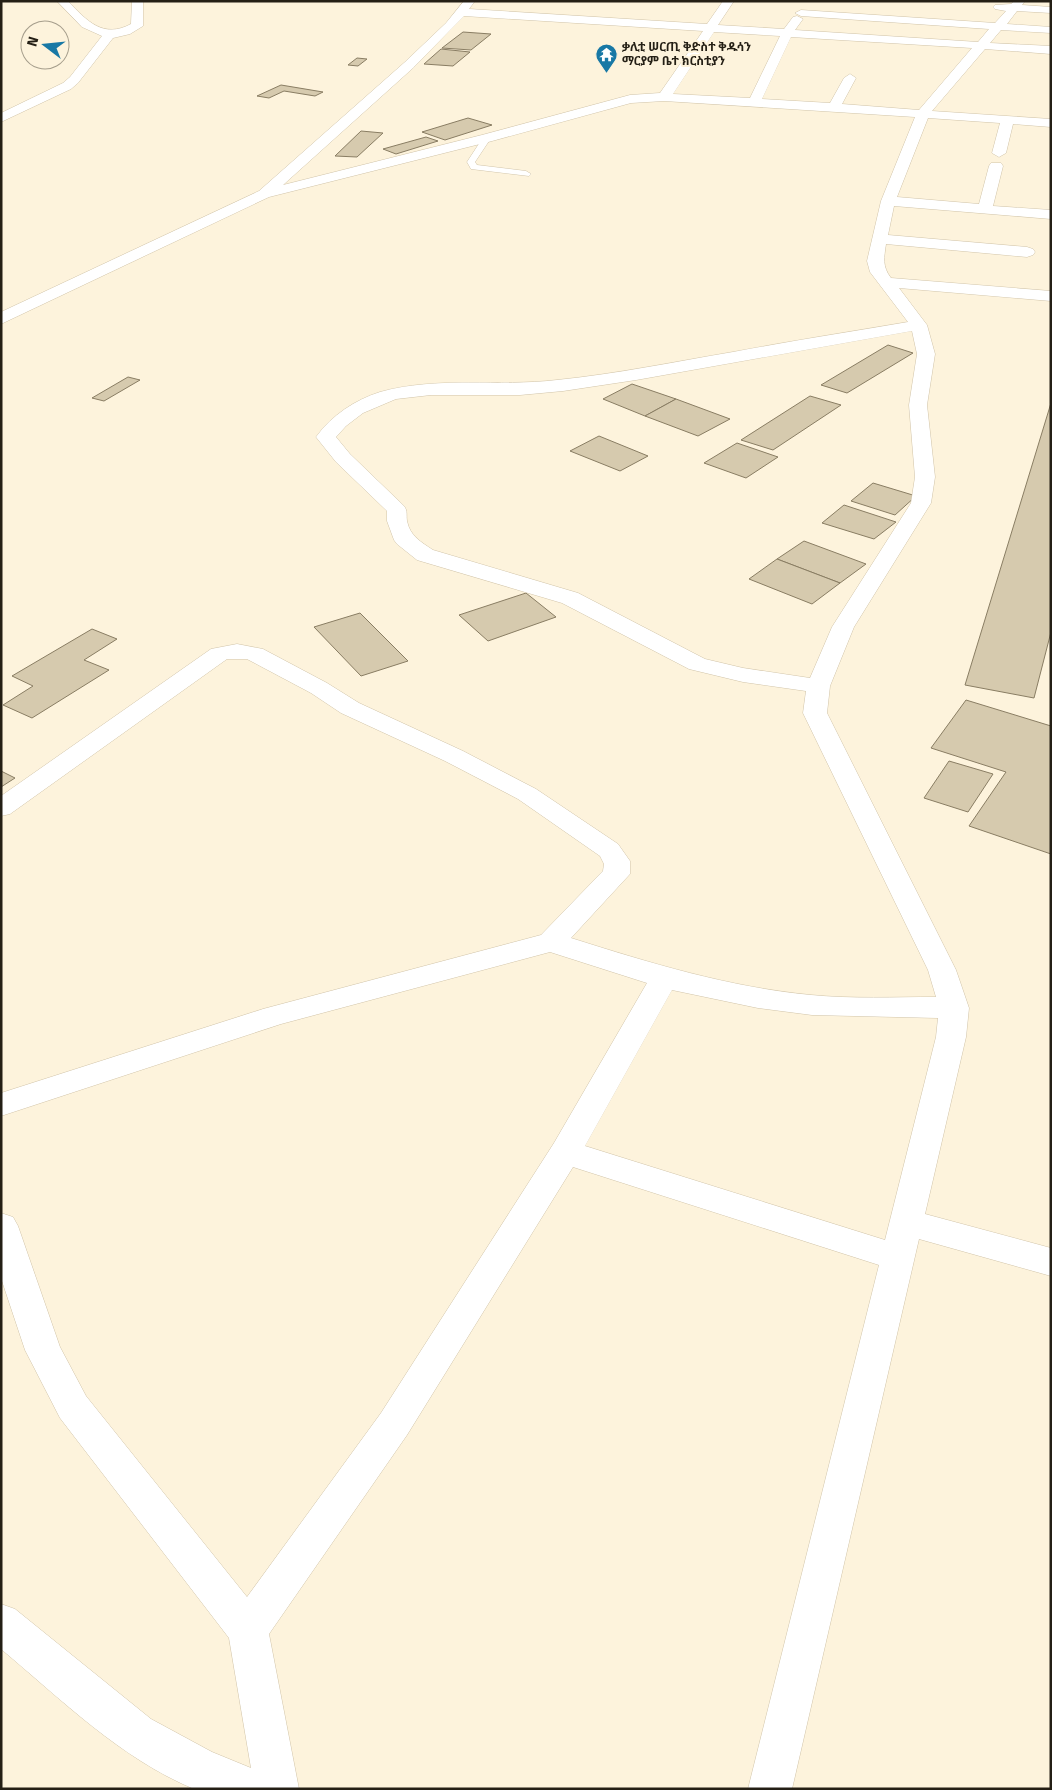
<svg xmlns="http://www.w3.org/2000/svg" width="1052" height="1790" font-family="'Fira Sans','Noto Sans Ethiopic',sans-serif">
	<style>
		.building { fill: #d6caae; stroke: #897d63 }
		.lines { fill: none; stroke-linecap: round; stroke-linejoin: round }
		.service-casing { stroke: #d1c4a9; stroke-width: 1 }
		.minor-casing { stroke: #d1c4a9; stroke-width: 1 }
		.service { fill: #fff; fill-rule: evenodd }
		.minor { fill: #fff; fill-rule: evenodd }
		.labels { text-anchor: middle; stroke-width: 4; stroke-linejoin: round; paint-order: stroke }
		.far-poi-label { font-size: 12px; font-weight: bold; fill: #241f15; stroke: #fdf3dc; text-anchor: start }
	</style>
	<rect width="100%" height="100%" fill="#fdf3dc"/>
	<g class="building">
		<polygon points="463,32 491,34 471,50 442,48"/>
		<polygon points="441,49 470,52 453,66 424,64"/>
		<polygon points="357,58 367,59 358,66 348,65"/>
		<polygon points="281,85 323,92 315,96 284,91 269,98 257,96"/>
		<polygon points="468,118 492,125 445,140 422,132"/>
		<polygon points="361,131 383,133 357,157 335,156"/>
		<polygon points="426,137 438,141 396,154 383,149"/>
		<polygon points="888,345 913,353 847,393 821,385"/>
		<polygon points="128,377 140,380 104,401 92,398"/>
		<polygon points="632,384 676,399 645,416 603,399"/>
		<polygon points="810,396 841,405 773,450 741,440"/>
		<polygon points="676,399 730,419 698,436 645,416"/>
		<polygon points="1051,403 1051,632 1034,698 965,685"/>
		<polygon points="599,436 648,456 620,471 570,451"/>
		<polygon points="737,443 778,457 746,478 704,463"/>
		<polygon points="873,483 916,496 895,515 851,501"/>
		<polygon points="844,505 896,522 874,539 822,523"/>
		<polygon points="804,541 866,564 840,583 777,559"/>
		<polygon points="777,559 840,583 812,604 749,579"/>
		<polygon points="526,593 556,617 488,641 459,615"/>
		<polygon points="360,613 408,661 361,676 314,627"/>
		<polygon points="92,629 117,639 84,660 109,670 32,718 3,705 33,686 12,676"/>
		<polygon points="966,700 1051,726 1051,854 969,826 1006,772 931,748"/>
		<polygon points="949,761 993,774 968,812 924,798"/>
		<polygon points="1,771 15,778 1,787"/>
	</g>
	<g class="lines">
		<defs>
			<polygon id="service" points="487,135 491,138 475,162 477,165 526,171 531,174 529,176 471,169 467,162 484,136"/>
			<g id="minor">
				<path d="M57 1H68C87 21 103 39 131 24L132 1H143V26L130 34 113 38 78 83 71 89 1 122V113L63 83 70 77 102 36 82 27Z"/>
				<path d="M464 1H475L469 9 707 24 723 1H734L718 25 784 29 793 17 797 16 803 19 795 30 978 42 989 29 801 16 795 13 801 10 995 23 1006 11 995 9 993 7 995 5 1011 4 1014 1H1025L1022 5 1051 7V13L1017 11 1007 24 1051 27V33L1001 30 990 43 1051 46V54L985 49 932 111 1051 119V127L1013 124 1006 153 999 157 992 153 1000 123 928 118 897 197 979 204 989 166 991 163H1001L1003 166 993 206 1051 210V219L894 206 888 235 1027 247 1033 249 1035 252 1033 255 1027 257 886 244C884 258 882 266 891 278L1051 291V301L899 288 927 325 935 354 927 405 935 477 931 503 854 627 830 686 827 713 956 970 969 1008 966 1037 925 1214 1051 1248V1276L919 1239 792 1789H748L879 1265 573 1167 407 1435 269 1634 299 1789H194C120 1758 62 1700 1 1649V1604L15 1609 151 1719 212 1752 251 1768 229 1638 60 1418 25 1350 1 1278V1213L13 1217 18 1226 60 1347 86 1396 247 1597 381 1413 554 1143 647 983 550 952 281 1024 1 1116V1093L263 1009 541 935 603 871 604 864 600 856 518 799 445 761 341 713 311 693 247 659H227L10 814 1 816V796L211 649 237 644 263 649 327 683 359 703 463 751 536 789 618 844 630 861V874L571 938C650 963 728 987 811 995 852 999 895 997 936 997L928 970 803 713 806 691 743 682 689 669 562 603 417 560 397 544 394 540 387 521V511L336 462 316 437C332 415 355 400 380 392 438 376 498 387 557 380 616 374 674 362 733 352 791 341 849 332 908 322L870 272 867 261 881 201 915 117 664 101 631 103 492 141 269 197 1 324V312L259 191 405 62 446 23ZM464 16 703 31 660 93 630 95 482 135 283 185 413 68ZM714 32 780 36 750 98 673 94ZM791 37 972 48 919 110 842 104 856 78 850 74 844 78 830 103 762 99ZM912 331 917 354 909 405 915 477 911 503 832 627 810 678 743 668 705 659 578 593 433 550C421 542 410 536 407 521 406 515 408 511 404 506L350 454 336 437 346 426 363 413 396 399 431 395H520L563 391 636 380ZM672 990 758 1008 812 1015 938 1018 936 1037 885 1240 585 1146Z"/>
			</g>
		</defs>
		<use href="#service" class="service-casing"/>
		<use href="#minor" class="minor-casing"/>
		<use href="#service" class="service"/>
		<use href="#minor" class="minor"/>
	</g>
	<defs>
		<symbol id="temple-pin" viewBox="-11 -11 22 30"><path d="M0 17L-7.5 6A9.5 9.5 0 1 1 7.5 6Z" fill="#1878a5" stroke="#fdf3dc"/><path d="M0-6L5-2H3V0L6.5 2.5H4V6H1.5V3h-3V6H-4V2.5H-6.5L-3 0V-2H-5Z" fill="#fff"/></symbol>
	</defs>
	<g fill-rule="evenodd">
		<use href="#temple-pin" x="594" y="42" width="25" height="34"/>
	</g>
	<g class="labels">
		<g class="far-poi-label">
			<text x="622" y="51">ቃሊቲ ሠርጢ ቅድስተ ቅዱሳን<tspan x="622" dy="14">ማርያም ቤተ ክርስቲያን</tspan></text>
		</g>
	</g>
	<rect width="1052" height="1790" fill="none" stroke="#241f15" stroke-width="5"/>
	<g transform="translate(45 45) rotate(286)"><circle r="24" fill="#fdf3dc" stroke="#a69e8c"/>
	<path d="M0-4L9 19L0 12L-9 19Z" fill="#1878a5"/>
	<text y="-8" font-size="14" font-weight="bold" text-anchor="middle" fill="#241f15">N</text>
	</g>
</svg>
